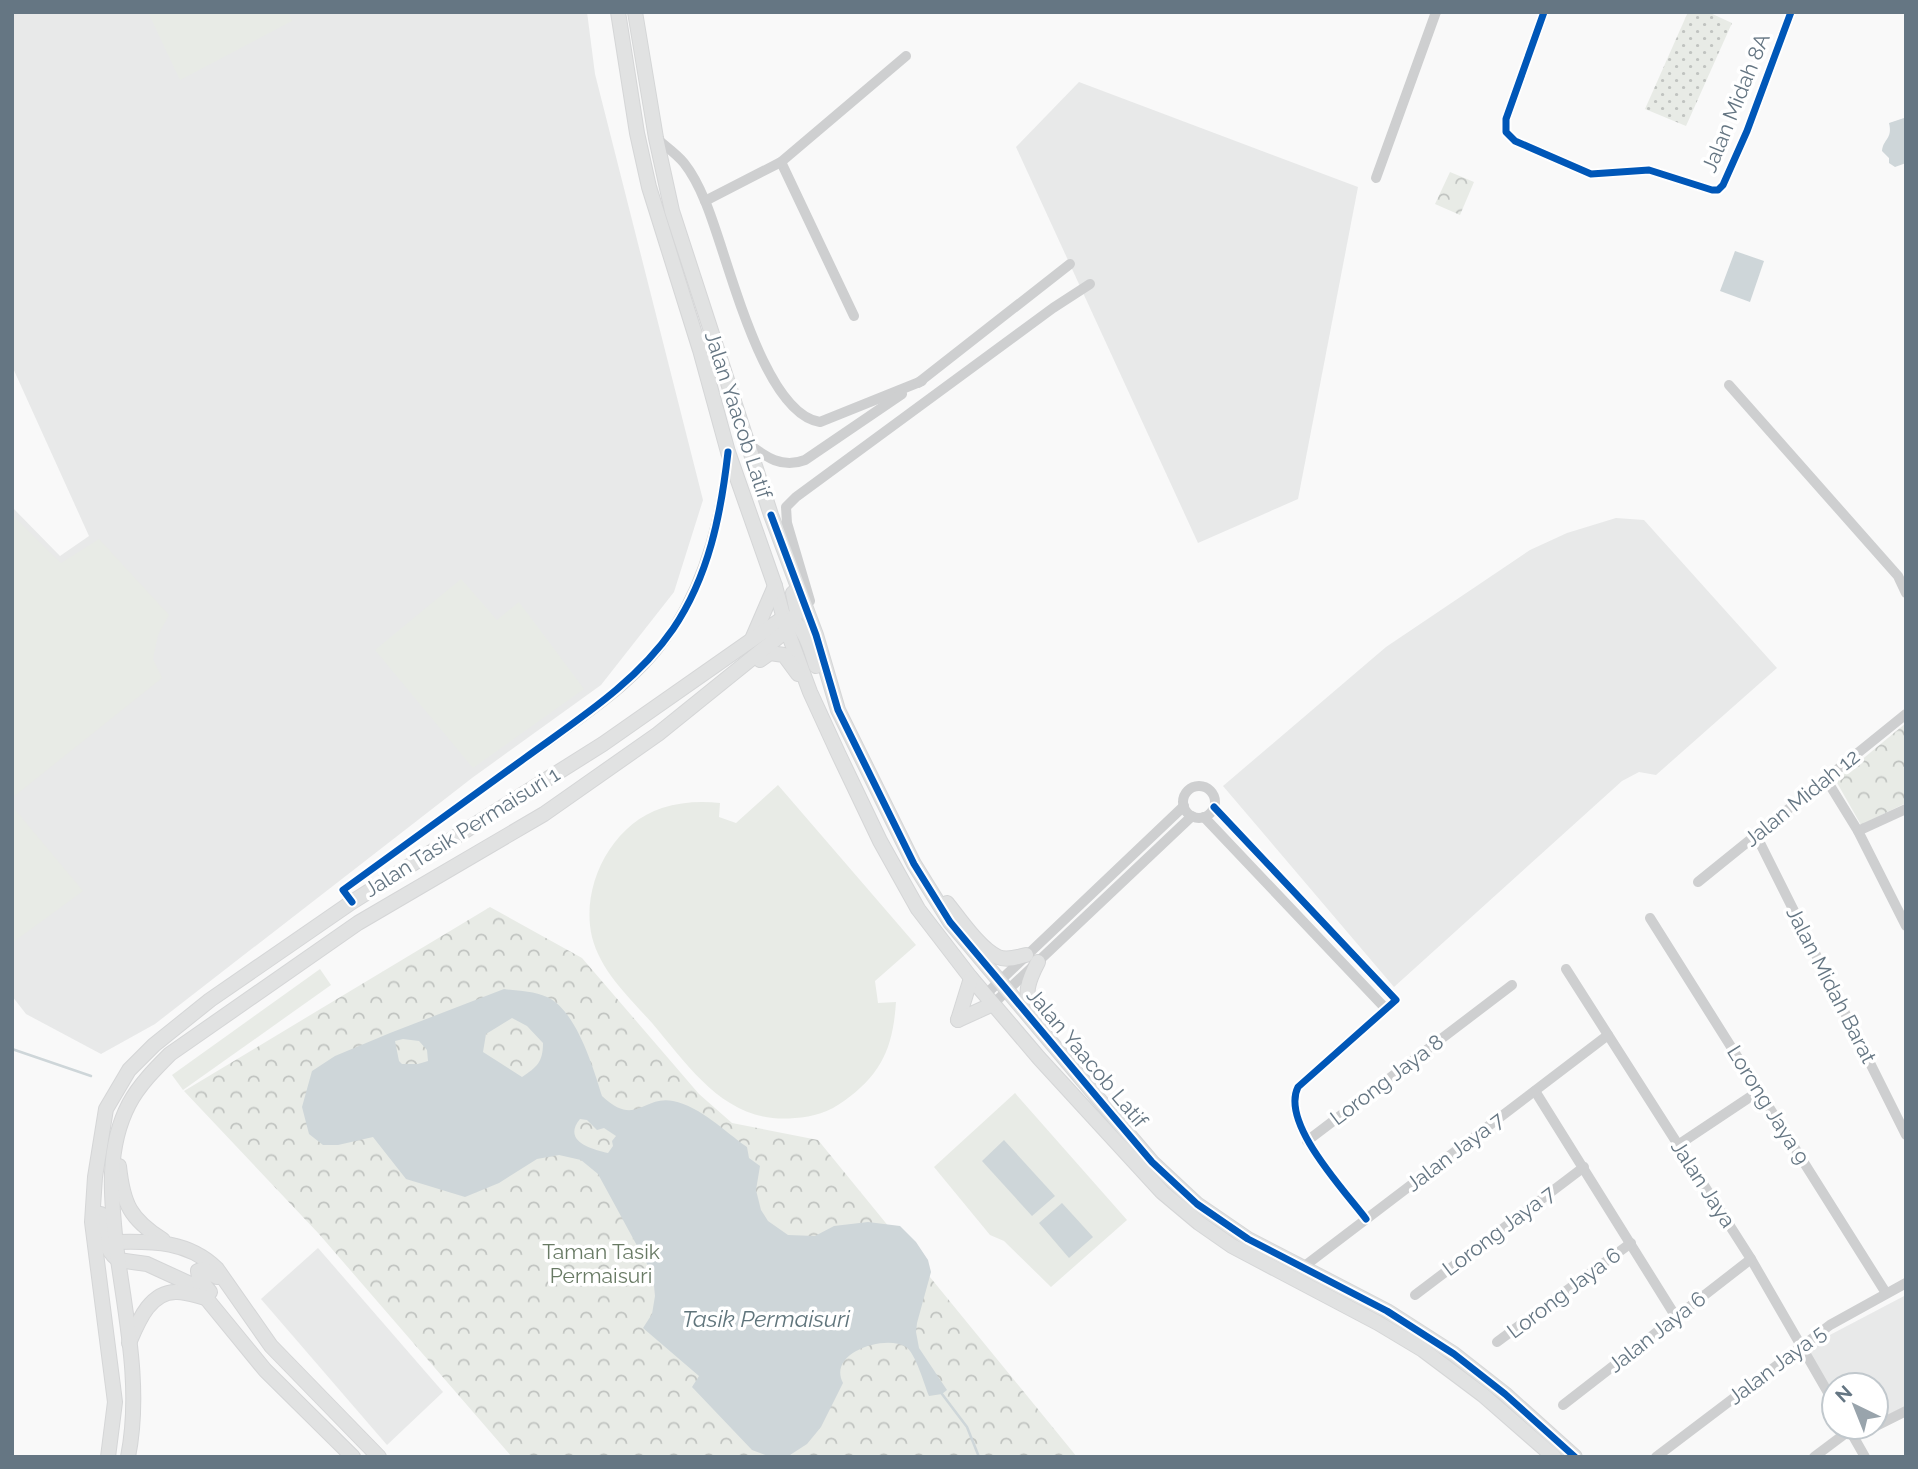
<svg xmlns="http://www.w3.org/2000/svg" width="1918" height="1469" font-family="Raleway,sans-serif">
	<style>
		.built { fill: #e8e9e9 }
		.grass { fill: url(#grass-dots) }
		.park { fill: url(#park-crowns) }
		.garden { fill: #e8ebe6 }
		.water { fill: #ced6d9; fill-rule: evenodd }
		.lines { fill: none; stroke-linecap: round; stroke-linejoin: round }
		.stream { stroke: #ced6d9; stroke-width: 2.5 }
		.secondary-casing { stroke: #d5d6d7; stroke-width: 16 }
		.street { stroke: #cecfd0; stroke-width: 10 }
		.secondary { stroke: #e1e2e2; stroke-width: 14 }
		.cycleway-casing { stroke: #fff; stroke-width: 11 }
		.cycleway { stroke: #0057b8; stroke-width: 7 }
		.labels { text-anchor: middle; stroke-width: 7; stroke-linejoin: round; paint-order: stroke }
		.street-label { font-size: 21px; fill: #657683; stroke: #fff }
		.park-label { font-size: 21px; fill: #687a64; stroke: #fff }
		.water-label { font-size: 23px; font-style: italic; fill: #60757c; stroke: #fff }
	</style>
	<defs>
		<pattern id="grass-dots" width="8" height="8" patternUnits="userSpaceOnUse" patternTransform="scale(1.75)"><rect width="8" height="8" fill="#e8ebe6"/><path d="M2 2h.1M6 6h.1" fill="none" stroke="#c0c3c0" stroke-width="1.8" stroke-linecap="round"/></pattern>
		<pattern id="park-crowns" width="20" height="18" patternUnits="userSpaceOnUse" patternTransform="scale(1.75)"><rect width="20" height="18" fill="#e8ebe6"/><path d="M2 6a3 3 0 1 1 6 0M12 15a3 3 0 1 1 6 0" fill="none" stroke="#c0c3c0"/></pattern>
	</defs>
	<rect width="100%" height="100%" fill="#f9f9f9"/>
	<g class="built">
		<polygon points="12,12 587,12 595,74 703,500 674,592 601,685 472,778 155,1024 101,1054 26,1014 12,996 12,507 60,556 89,536 12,366"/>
		<polygon points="1079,82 1358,187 1298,499 1198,543 1016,147"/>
		<polygon points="1616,518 1644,520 1777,668 1656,775 1639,772 1622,781 1394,987 1223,786 1386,647 1530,550 1567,533"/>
		<polygon points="318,1248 443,1392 387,1445 261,1299"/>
		<polygon points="1906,1295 1906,1406 1876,1421 1876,1385 1834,1385 1834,1395 1807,1347"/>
	</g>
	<polygon class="grass" points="1688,12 1708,12 1732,23 1686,126 1645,109"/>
	<g class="park">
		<polygon points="1450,172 1474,182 1460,215 1435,204"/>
		<polygon points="1906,723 1906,803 1861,825 1836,781"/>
		<polygon points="490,907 582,958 699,1094 732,1123 818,1140 1077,1457 512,1457 319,1234 184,1091"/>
	</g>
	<g class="garden">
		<polygon points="148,12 288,12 292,21 180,80"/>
		<polygon points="12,515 61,563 99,539 169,615 158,635 153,659 162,678 12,798"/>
		<polygon points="461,579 497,620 519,602 584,689 473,768 375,650"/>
		<path d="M778 785 916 945 875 981 878 1003 896 1002C893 1047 882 1074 844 1101 829 1112 813 1117 795 1118 727 1125 691 1069 652 1023 629 997 601 972 592 937 580 886 612 824 662 808 681 802 700 801 720 803L719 817 736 823Z"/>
		<polygon points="12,806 83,891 12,943"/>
		<polygon points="320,969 331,985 183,1090 172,1075"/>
		<polygon points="1015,1093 1127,1220 1051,1287 1004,1241 990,1235 934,1167"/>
	</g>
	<g class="water">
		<path d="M1904 118 1906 119V163L1895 167 1889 163V158L1882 151C1883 139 1893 139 1889 123Z"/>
		<polygon points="1735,251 1764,261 1750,302 1720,291"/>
		<path d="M504 989C517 991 534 991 547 997 576 1010 593 1067 602 1096 636 1128 643 1095 673 1101 701 1107 724 1131 747 1147L749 1158 760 1166 756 1190 761 1210 768 1221 788 1235 815 1236 834 1226 868 1222 900 1226 916 1242 928 1260 931 1272 917 1323 916 1332 919 1348 947 1390 942 1394 929 1396C924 1384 916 1354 906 1347 885 1334 827 1353 843 1383L821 1427 807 1444 790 1455 778 1457H771L752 1450 692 1387 699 1376 643 1328 652 1314 655 1296 653 1275 598 1174 581 1160 559 1155 537 1159 499 1183 465 1197 406 1179 373 1137 338 1145H323L309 1134 302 1107 312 1071 335 1056 390 1033ZM512 1018 527 1026 543 1043C543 1062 537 1067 522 1077L483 1052 486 1034ZM403 1039 419 1041 427 1050 428 1061 418 1064H402L399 1061 395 1041ZM580 1119 587 1120 597 1130 604 1128 616 1136 612 1141 613 1146 608 1153C591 1149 562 1141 580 1119Z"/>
		<polygon points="1004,1140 1055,1196 1032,1216 982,1161"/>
		<polygon points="1062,1203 1093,1237 1069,1258 1039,1223"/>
	</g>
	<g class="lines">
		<g class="stream">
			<polyline points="12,1049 91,1076"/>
			<polyline points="942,1394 967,1427 979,1457"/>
		</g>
		<defs>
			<g id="secondary">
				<polyline points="618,12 637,133 649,187 700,350 728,452 775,586 787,630 810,692 838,753 880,841 918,909 971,978 1039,1058 1162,1192 1199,1223 1232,1246 1378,1323 1423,1350 1483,1395 1554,1457"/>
				<polyline points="635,12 656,138 672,211 771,515 816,635 838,710 914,864 950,922 1112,1115 1152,1162 1197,1204 1248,1239 1387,1311 1454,1354 1505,1394 1575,1457"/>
				<path d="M785 618C805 623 810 648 816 666"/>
				<polyline points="753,637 775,586"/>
				<polyline points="760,660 770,653 784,655 798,674"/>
				<path d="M947 903C959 918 980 949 998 957 1007 961 1017 957 1026 955"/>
				<path d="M1033 1014C1023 994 1028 981 1038 962"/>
				<polyline points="958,1020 971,978"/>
				<polyline points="958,1020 993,1004"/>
				<path d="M119 1166C123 1204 130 1219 163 1240"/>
				<path d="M101 1214C103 1231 103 1247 117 1259"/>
				<path d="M116 1242C153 1241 189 1241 217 1269L271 1346 379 1457"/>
				<polyline points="118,1260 147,1264 197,1287 265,1370 353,1457"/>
				<polyline points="210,1292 199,1278 198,1271 203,1269 217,1277"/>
				<path d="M129 1343C138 1322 150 1291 177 1292 187 1292 197 1296 206 1298"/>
				<polyline points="108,1457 115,1402 92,1222 95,1177 106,1109 129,1070 154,1045 210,1000 352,902 603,744 783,618"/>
				<path d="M128 1457C142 1387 125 1314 116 1245 111 1197 106 1148 129 1104 139 1085 155 1069 170 1054L358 923 544 814 658 734 787 630 797 612 793 593"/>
			</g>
		</defs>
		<use href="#secondary" class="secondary-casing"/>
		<g class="street">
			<polyline points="1544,12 1506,119 1506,132 1515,141 1591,174 1649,170 1712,190 1718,190 1723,185 1747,131 1791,12"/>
			<path d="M656 138C665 146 677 154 684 163 692 173 700 189 705 201 727 251 761 413 820 422L922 381"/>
			<polyline points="781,162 854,316"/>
			<polyline points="1376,178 1436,12"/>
			<polyline points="705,201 781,162 906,56"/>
			<polyline points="918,383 1070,264"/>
			<polyline points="1729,385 1898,576 1906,593"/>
			<path d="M747 443C766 457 782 469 805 460L902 394"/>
			<polyline points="810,601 787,523 786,507 796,497 1053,308 1090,284"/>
			<polyline points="1826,779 1858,831 1906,926"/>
			<circle cx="1199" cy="802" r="16"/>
			<path d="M1214 807 1396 1000 1298 1087C1280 1123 1345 1191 1366 1219"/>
			<polyline points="1204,817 1386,1009"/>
			<polyline points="1858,831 1906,809"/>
			<polyline points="1756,835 1906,1135"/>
			<polyline points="1698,882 1906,714"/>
			<path d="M352 902 343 890C405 845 466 800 528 756 579 719 641 682 674 627 707 574 720 517 728 456"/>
			<polyline points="1650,918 1886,1293"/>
			<polyline points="1566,969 1751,1259 1834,1403"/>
			<polyline points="985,995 1184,806"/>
			<polyline points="993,1004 1192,816"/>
			<polyline points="1535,1091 1676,1317"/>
			<polyline points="1307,1141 1512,985"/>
			<polyline points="1678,1145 1759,1091"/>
			<polyline points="1302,1268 1608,1035"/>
			<polyline points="1415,1295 1584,1167"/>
			<polyline points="1497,1342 1631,1243"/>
			<polyline points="1563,1405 1751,1259"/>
			<polyline points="1876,1426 1906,1411"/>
			<polyline points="1848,1427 1865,1457"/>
			<polyline points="1854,1437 1874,1427"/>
			<polyline points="1656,1457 1830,1325 1906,1283"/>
			<polyline points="1814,1457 1850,1430"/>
		</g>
		<use href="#secondary" class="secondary"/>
		<defs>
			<g id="cycleway">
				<polyline points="1544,12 1506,119 1506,132 1515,141 1591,174 1649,170 1712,190 1718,190 1723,185 1747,131 1791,12"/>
				<polyline points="771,515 816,635 838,710 914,864 950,922 1112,1115 1152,1162 1197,1204 1248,1239 1387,1311 1454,1354 1505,1394 1575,1457"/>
				<path d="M1214 807 1396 1000 1298 1087C1280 1123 1345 1191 1366 1219"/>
				<path d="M352 902 343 890C403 846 464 802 525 758 577 720 636 683 673 629 709 576 721 514 728 452"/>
			</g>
		</defs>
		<use href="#cycleway" class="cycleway-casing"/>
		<use href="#cycleway" class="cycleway"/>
	</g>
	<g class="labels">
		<g class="street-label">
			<text transform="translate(1736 103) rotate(-68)" y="7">Jalan Midah 8A</text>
			<text transform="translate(738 415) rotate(72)" y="7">Jalan Yaacob Latif</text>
			<text transform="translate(1802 798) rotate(-39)" y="7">Jalan Midah 12</text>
			<text transform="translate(462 832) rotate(-32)" y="7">Jalan Tasik Permaisuri 1</text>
			<text transform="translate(1831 985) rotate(63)" y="7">Jalan Midah Barat</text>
			<text transform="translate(1087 1058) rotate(50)" y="7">Jalan Yaacob Latif</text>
			<text transform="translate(1387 1080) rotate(-37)" y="7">Lorong Jaya 8</text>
			<text transform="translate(1768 1105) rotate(58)" y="7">Lorong Jaya 9</text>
			<text transform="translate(1455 1152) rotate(-37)" y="7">Jalan Jaya 7</text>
			<text transform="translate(1703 1184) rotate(57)" y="7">Jalan Jaya</text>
			<text transform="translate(1499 1231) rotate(-37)" y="7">Lorong Jaya 7</text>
			<text transform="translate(1564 1293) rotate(-37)" y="7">Lorong Jaya 6</text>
			<text transform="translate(1657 1332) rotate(-38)" y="7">Jalan Jaya 6</text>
			<text transform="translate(1777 1365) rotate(-37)" y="7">Jalan Jaya 5</text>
		</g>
		<g class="park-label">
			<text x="601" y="1259">Taman Tasik<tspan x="601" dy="24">Permaisuri</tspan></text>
		</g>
		<g class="water-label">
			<text x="766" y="1327">Tasik Permaisuri</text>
		</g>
	</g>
	<rect width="1918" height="1469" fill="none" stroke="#657683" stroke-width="28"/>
	<g transform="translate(1855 1406) rotate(317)"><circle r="33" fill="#ffffff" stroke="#c1c8cd" stroke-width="2"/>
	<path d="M0-5L12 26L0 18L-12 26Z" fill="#99a4ac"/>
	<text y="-10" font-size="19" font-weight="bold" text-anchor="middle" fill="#657683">N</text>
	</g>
</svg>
